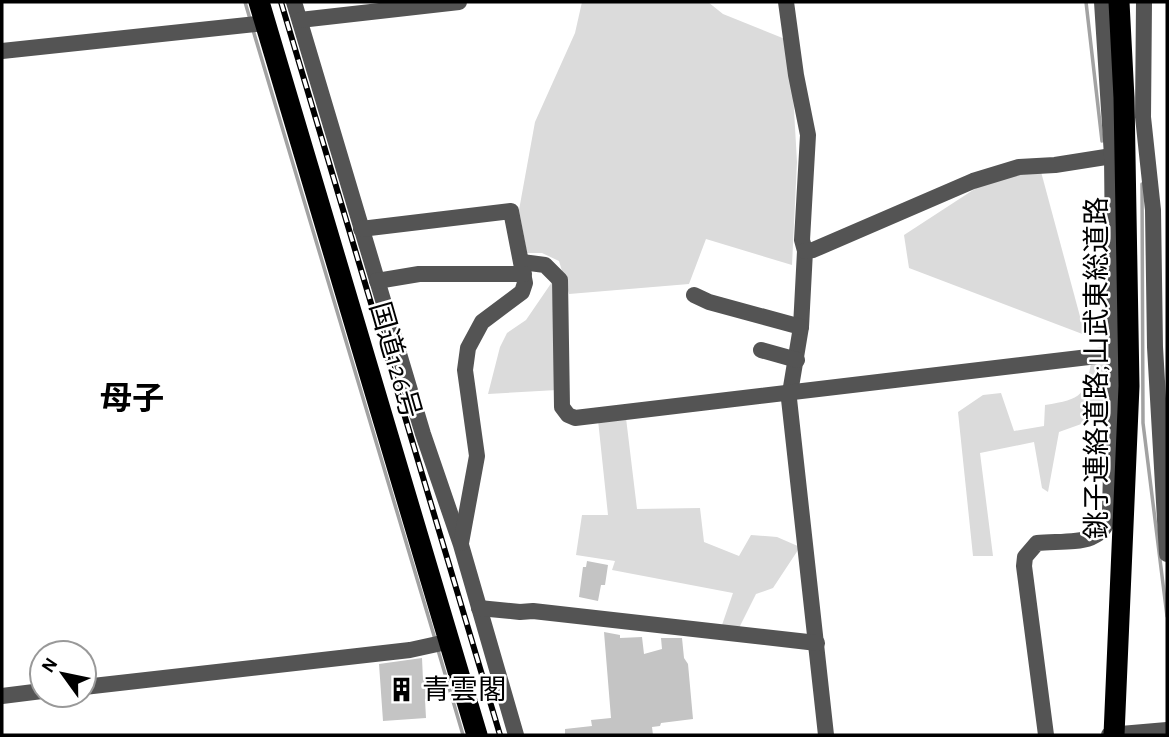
<svg xmlns="http://www.w3.org/2000/svg" width="1169" height="737" font-family="'Alegreya Sans','Noto Sans JP',sans-serif">
	<style>
		.green { fill: #dbdbdb }
		.lines { fill: none; stroke-linecap: round; stroke-linejoin: round }
		.stream { stroke: #a2a2a2; stroke-width: 3.5 }
		.building { fill: #c4c4c4 }
		.minor { stroke: #545454; stroke-width: 16 }
		.highway { stroke: #000; stroke-width: 21 }
		.rail-casing { stroke: #000; stroke-width: 6 }
		.rail { stroke: #fff; stroke-width: 3.5; stroke-dasharray: 10; stroke-linecap: butt }
		.labels { text-anchor: middle; stroke-width: 5; stroke-linejoin: round; paint-order: stroke }
		.street-label { font-size: 28px; fill: #000; stroke: #fff }
		.poi-label { font-size: 28px; fill: #000; stroke: #fff; text-anchor: start }
		.quarter-label { font-size: 32px; font-weight: bold; fill: #000; stroke: #fff }
	</style>
	<rect width="100%" height="100%" fill="#fff"/>
	<g class="green">
		<polygon points="582,2 708,2 723,14 790,41 797,162 792,265 706,239 689,284 569,294 559,261 542,253 527,253 519,210 535,122 575,33"/>
		<polygon points="1019,160 1040,168 1085,335 909,268 904,235"/>
		<polygon points="552,282 557,390 488,394 500,347 507,333 526,320"/>
		<path d="M1125 357 1123 409 1059 432 1048 492 1042 488 1034 442 980 453 993 556H973L958 412 983 395 1001 393 1014 431 1044 426 1045 405C1083 399 1085 396 1092 358Z"/>
		<polygon points="626,418 637,509 700,508 704,542 739,556 751,535 777,537 800,547 773,588 756,594 739,628 722,625 733,593 612,570 615,561 576,555 582,515 608,515 598,420"/>
	</g>
	<g class="lines">
		<g class="stream">
			<polyline points="245,2 250,19"/>
			<polyline points="1086,2 1102,141"/>
			<polyline points="253,30 435,639"/>
			<polyline points="1142,184 1143,423 1167,616"/>
			<polyline points="438,650 463,735"/>
		</g>
	</g>
	<g class="building">
		<polygon points="587,561 608,565 605,585 601,585 598,601 579,597 583,567 586,567"/>
		<polygon points="604,632 620,635 620,638 642,637 644,654 662,649 661,638 682,638 684,658 688,664 693,719 661,723 660,726 652,727 653,735 565,735 565,729 592,726 591,720 611,718"/>
		<polygon points="422,658 423,680 436,679 437,697 425,699 426,718 383,721 379,664"/>
	</g>
	<g class="lines">
		<g class="minor">
			<polyline points="294,2 423,434 461,545 516,735"/>
			<polyline points="786,2 796,75 808,135 802,240 805,251 801,327 789,399 826,735"/>
			<polyline points="1144,2 1143,117 1153,210 1155,347 1167,554"/>
			<polyline points="300,20 459,2"/>
			<polyline points="2,51 265,23"/>
			<polyline points="361,229 511,211 525,283 522,292 482,322 468,348 465,370 477,456 461,543"/>
			<polyline points="805,251 813,250 973,181 1019,167 1055,165 1112,156"/>
			<polyline points="522,262 545,265 560,280 562,407 568,415 575,418 1114,354"/>
			<polyline points="377,281 419,274 524,274"/>
			<polyline points="694,295 709,302 801,327"/>
			<polyline points="761,350 797,360"/>
			<polyline points="479,608 520,612 533,611 817,643"/>
			<polyline points="84,687 410,650 451,641"/>
			<polyline points="2,696 42,691"/>
			<path d="M1046 735 1024 566 1025 557 1037 543C1067 540 1106 548 1110 511L1114 354 1112 156 1102 2"/>
			<polyline points="1109,735 1167,730"/>
		</g>
		<g class="highway">
			<polyline points="259,2 477,735"/>
			<polyline points="1114,735 1129,386 1124,98 1119,2"/>
		</g>
		<defs>
			<polyline id="rail" points="281,2 500,735"/>
		</defs>
		<use href="#rail" class="rail-casing"/>
		<use href="#rail" class="rail"/>
	</g>
	<defs>
		<symbol id="building-bare" viewBox="-9 -9 18 18"><path d="M-4-6H4V6H1V3H-1V6H-4ZM-2.5-4.3h1.7v1.8h-1.7ZM.8-4.3h1.7v1.8H.8ZM-2.5-1h1.7V.8h-1.7ZM.8-1h1.7V.8H.8Z" fill="#000" stroke="#fff" stroke-width="2.5" paint-order="stroke"/></symbol>
	</defs>
	<g fill-rule="evenodd">
		<use href="#building-bare" x="384" y="672" width="35" height="35"/>
	</g>
	<g class="labels">
		<g class="street-label">
			<text transform="translate(396 360) rotate(74)" y="10">国道126号</text>
			<text transform="translate(1096 368) rotate(-90)" y="10">銚子連絡道路;山武東総道路</text>
		</g>
		<g class="poi-label">
			<text x="422" y="699">青雲閣</text>
		</g>
		<g class="quarter-label">
			<text x="132" y="409">母子</text>
		</g>
	</g>
	<rect width="1169" height="737" fill="none" stroke="#000000" stroke-width="7"/>
	<g transform="translate(63 674) rotate(303)"><circle r="33" fill="#ffffff" stroke="#999999" stroke-width="2"/>
	<path d="M0-5L12 26L0 18L-12 26Z" fill="#000000"/>
	<text y="-10" font-size="19" font-weight="bold" text-anchor="middle" fill="#000000">N</text>
	</g>
</svg>
